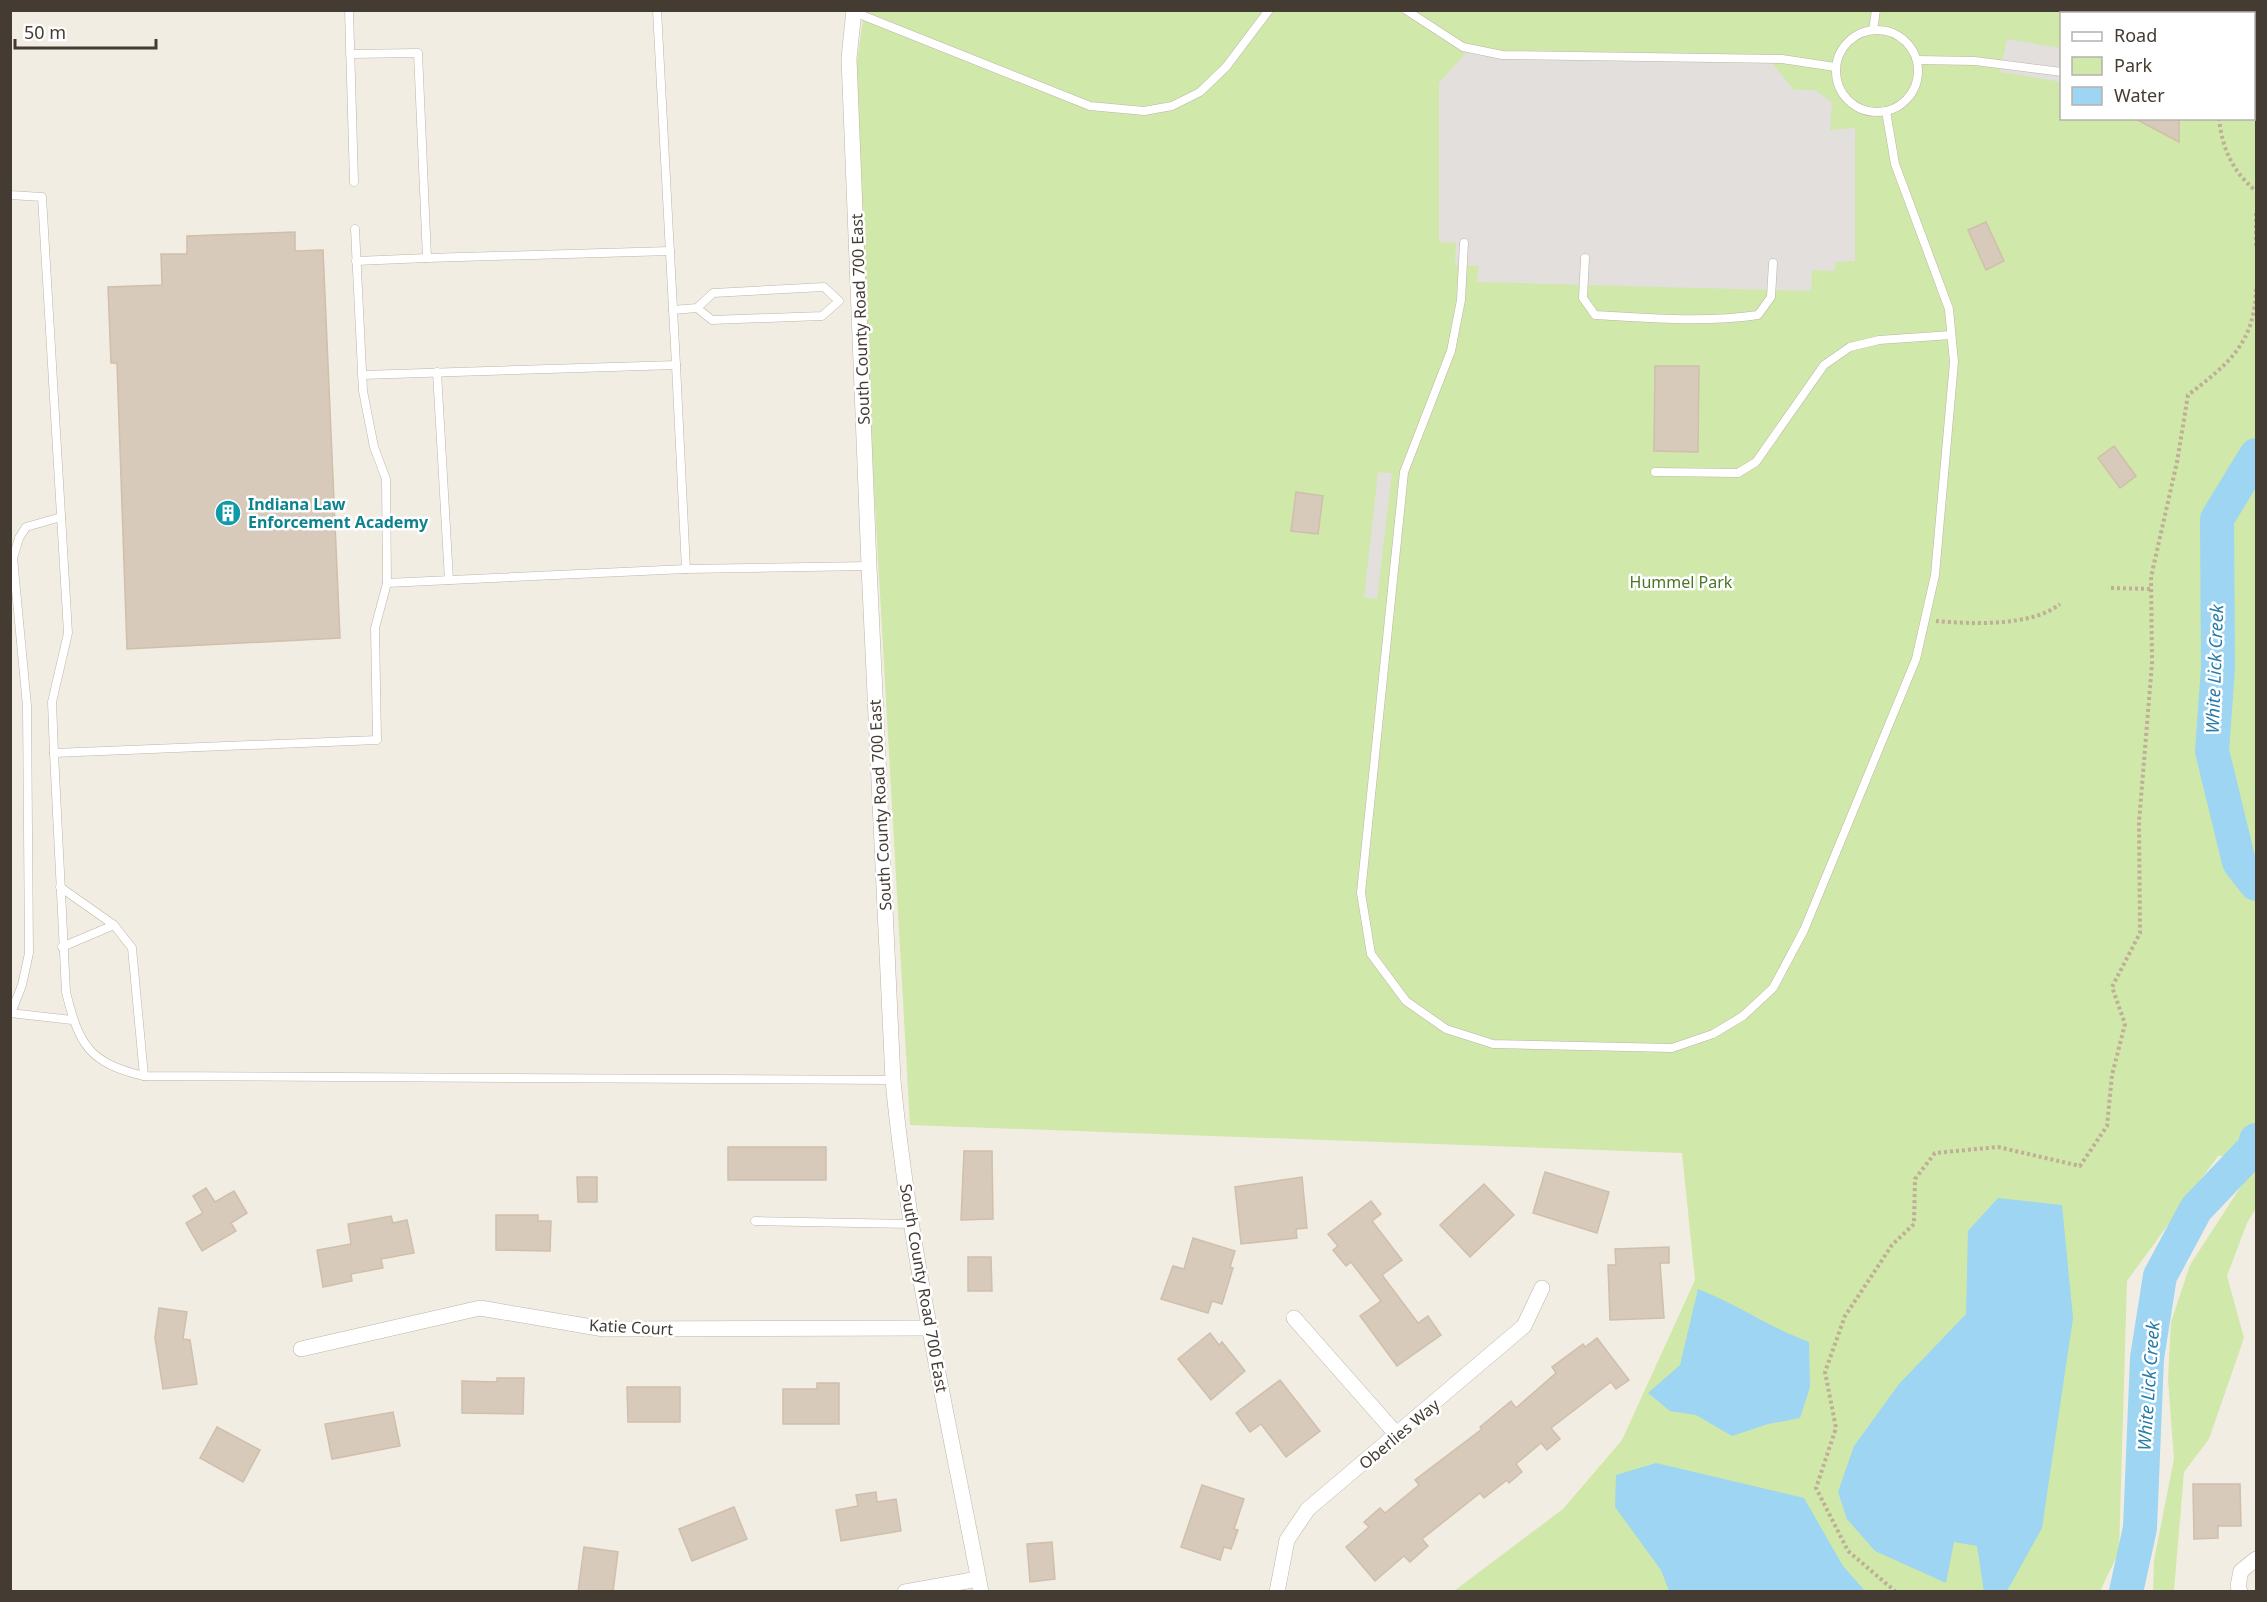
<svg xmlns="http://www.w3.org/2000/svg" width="2267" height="1602" font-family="'Noto Sans',sans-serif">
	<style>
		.green { fill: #d0e8aa; fill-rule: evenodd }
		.parking { fill: #e2dfdc }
		.water { fill: #9dd5f2 }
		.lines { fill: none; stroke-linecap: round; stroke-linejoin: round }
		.river { stroke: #9dd5f2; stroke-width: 34 }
		.building { fill: #d7cabb; stroke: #cfbfab; stroke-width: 1.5 }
		.lane-casing { stroke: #beb4a6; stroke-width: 9 }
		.street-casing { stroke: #beb4a6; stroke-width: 16 }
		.path { stroke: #c0ae96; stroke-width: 4; stroke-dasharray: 3 3; stroke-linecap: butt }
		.lane { stroke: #fff; stroke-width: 8 }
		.street { stroke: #fff; stroke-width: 15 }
		.labels { text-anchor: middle; stroke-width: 5; stroke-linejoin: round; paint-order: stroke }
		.street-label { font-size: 16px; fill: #443c33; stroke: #fff }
		.culture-label { font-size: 16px; font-weight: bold; fill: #0d838f; stroke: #fff; text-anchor: start }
		.park-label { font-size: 16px; fill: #4a7726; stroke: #fff }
		.water-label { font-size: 18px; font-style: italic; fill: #297caa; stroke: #fff }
	</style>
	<rect width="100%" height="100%" fill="#f2ede3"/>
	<g class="green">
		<path d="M864 11H2256V1157L2218 1156 2127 1281 2119 1552 2100 1591H1454L1563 1509 1622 1440 1695 1280 1682 1153 910 1125 852 98ZM2062 14H2254V118H2062Z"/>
		<polygon points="2256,1163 2256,1208 2247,1223 2227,1276 2244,1338 2209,1439 2184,1472 2174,1591 2153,1591 2154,1560 2174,1459 2168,1379 2171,1322 2190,1265"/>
	</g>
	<g class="parking">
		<polygon points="2007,39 2061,48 2061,82 2000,72"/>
		<polygon points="1470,48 1533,56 1769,59 1794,90 1815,90 1832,102 1830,130 1855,128 1855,261 1835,262 1835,271 1812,270 1811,291 1477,282 1479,266 1455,265 1456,243 1439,242 1439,83"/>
		<polygon points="1378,472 1392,473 1377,599 1364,597"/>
	</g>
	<g class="water">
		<polygon points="1998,1198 2062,1205 2073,1318 2042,1528 2007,1591 1984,1592 1977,1546 1954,1542 1946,1583 1875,1551 1847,1519 1838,1492 1854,1446 1899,1384 1966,1314 1968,1231"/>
		<path d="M1698 1289C1737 1304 1770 1328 1809 1342L1810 1387 1800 1418 1768 1424 1732 1436 1696 1415 1670 1411 1648 1393 1680 1365Z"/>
		<polygon points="1656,1463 1804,1498 1843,1566 1865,1591 1669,1591 1661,1570 1615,1507 1616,1475"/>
	</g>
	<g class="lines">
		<g class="river">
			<polyline points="2256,455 2217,519 2218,668 2212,751 2239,862 2256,884"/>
			<polyline points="2126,1592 2140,1528 2147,1358 2160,1276 2196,1209 2255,1147 2256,1140"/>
		</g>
	</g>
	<g class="building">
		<polygon points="2134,118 2179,118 2179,142"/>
		<polygon points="1986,222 2004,261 1986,270 1968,230"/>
		<polygon points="295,232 295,251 323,250 340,638 127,649 117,363 111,363 108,287 162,285 161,254 187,254 187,236"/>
		<polygon points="1655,366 1699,366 1698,452 1654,451"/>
		<polygon points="2114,446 2136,476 2120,488 2098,458"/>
		<polygon points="1296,492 1323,496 1318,534 1291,531"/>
		<rect x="728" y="1147" width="98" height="33"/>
		<polygon points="964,1151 992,1151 993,1219 961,1220"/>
		<polygon points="1545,1172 1609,1192 1597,1233 1533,1213"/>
		<polygon points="577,1177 597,1177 597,1202 578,1202"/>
		<polygon points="1302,1177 1307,1228 1296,1229 1297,1238 1241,1244 1235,1187"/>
		<polygon points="1484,1184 1514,1215 1470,1257 1440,1225"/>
		<polygon points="206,1188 215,1202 234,1191 247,1213 231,1223 236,1231 202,1251 186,1223 203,1213 193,1196"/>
		<polygon points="1371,1201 1381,1214 1372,1221 1402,1260 1382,1275 1418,1323 1428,1316 1441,1335 1397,1366 1360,1316 1381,1301 1351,1262 1346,1266 1333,1250 1338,1246 1328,1234"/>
		<polygon points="496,1215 538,1215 538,1221 551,1221 550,1251 496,1250"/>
		<polygon points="391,1216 393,1223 407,1220 414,1253 381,1259 383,1268 351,1274 352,1281 323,1287 317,1250 351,1244 348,1224"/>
		<polygon points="1193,1238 1235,1251 1230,1267 1233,1268 1222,1304 1212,1301 1208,1313 1161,1299 1173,1266 1184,1269"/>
		<polygon points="1669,1247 1669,1263 1660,1263 1664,1318 1610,1320 1608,1265 1616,1265 1615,1249"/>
		<polygon points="968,1257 991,1257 992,1291 968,1291"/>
		<polygon points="159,1308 187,1312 183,1339 190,1340 197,1384 163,1389 155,1338"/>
		<polygon points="1210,1333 1219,1345 1222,1342 1245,1371 1211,1400 1178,1359"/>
		<polygon points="1597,1338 1629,1380 1616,1389 1611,1382 1551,1428 1560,1439 1547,1450 1541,1443 1516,1464 1522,1472 1509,1483 1507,1480 1484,1498 1480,1493 1422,1539 1428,1546 1410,1562 1404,1556 1375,1581 1346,1547 1369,1527 1364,1522 1380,1508 1385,1513 1419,1485 1415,1480 1482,1429 1480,1427 1511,1401 1516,1408 1556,1373 1552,1367 1583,1344 1585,1347"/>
		<polygon points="497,1378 524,1378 523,1414 462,1413 462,1381 497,1382"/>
		<polygon points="1280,1380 1320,1431 1286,1457 1261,1424 1250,1432 1236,1413"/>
		<polygon points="817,1383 839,1383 839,1424 783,1424 783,1389 817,1389"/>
		<polygon points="627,1387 680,1387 680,1422 628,1422"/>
		<polygon points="393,1412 400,1446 332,1459 325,1424"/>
		<polygon points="217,1427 260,1450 243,1482 200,1458"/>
		<polygon points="2193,1484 2240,1484 2241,1526 2218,1526 2218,1538 2194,1539"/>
		<polygon points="1202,1485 1244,1499 1234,1529 1238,1530 1231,1549 1224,1547 1220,1560 1181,1547"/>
		<polygon points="876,1492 877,1502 896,1499 901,1531 841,1541 836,1510 858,1506 856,1495"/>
		<polygon points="734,1507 747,1539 692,1561 679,1529"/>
		<polygon points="1052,1542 1055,1579 1030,1582 1027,1544"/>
		<polygon points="584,1547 618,1552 613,1592 578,1592"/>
	</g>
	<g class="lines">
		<defs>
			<g id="lane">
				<polyline points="349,10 354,182"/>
				<polyline points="1406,10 1463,47 1502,55 1782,59 1835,67"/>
				<polyline points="854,12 1090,106 1144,111 1172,106 1200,92 1226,67 1269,10"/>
				<circle cx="1877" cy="71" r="41"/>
				<polyline points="1873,30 1876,10"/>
				<polyline points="350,54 418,53 427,258 670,251"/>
				<polyline points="1917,60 1975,61 2062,72"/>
				<polyline points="10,195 42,197 68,633 52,702 54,753"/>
				<polyline points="355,229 363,391 374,447 386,479 387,583 686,569 869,566"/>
				<polyline points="1464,243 1461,300 1451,351 1404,472 1361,893 1371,954 1406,1001 1446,1029 1493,1044 1672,1048 1713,1034 1743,1016 1773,988 1804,930 1916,659 1935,575 1954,362 1949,309 1895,164 1886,111"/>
				<path d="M1585 258 1583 298 1595 315C1650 318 1704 323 1758 315L1771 297 1773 263"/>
				<polyline points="356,261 427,258"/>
				<polyline points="673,310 697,308 713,293 824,287 839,301 822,316 712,320 697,308"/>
				<polyline points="676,365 686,569"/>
				<polyline points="437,372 449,580"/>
				<polyline points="362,375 676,365 657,10"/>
				<polyline points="1655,472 1738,473 1756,462 1824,365 1850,347 1879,340 1951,335"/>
				<path d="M387 583 375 628 377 740 54 753 66 992C79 1045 89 1063 144 1076L893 1080"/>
				<polyline points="60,887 114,925 132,948 144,1076"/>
				<polyline points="62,947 114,925"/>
				<polyline points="10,1013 72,1020"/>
				<polyline points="11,1013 22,985 29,953 27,706 13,558 19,538 26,527 61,517"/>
				<polyline points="755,1221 911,1224"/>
			</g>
			<g id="street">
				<path d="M854 10 849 58 869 566 893 1080C909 1252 949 1421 981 1592"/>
				<polyline points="1294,1318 1398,1436"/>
				<polyline points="301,1349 480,1308 604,1329 930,1328"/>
				<polyline points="905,1592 978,1579"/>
				<polyline points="1277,1592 1287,1540 1308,1509 1524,1326 1542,1288"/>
				<polyline points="2240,1592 2238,1586 2241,1571 2256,1559"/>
			</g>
		</defs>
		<use href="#lane" class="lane-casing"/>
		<use href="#street" class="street-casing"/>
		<g class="path">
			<polyline points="2254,20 2256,14"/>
			<path d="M2219 118C2222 149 2233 172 2256 191"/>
			<polyline points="2256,213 2256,247"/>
			<polyline points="2111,588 2151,589"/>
			<path d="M1936 621C1972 624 2031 627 2060 604"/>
			<path d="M1896 1592 1848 1551 1816 1488 1836 1428 1825 1372 1845 1316 1892 1245 1914 1224 1915 1179 1935 1153 1998 1147 2080 1166 2107 1126 2112 1075 2125 1024 2112 987 2140 933 2139 822 2152 663 2151 577 2177 462 2188 395C2230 363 2256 341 2256 286"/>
		</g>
		<use href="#lane" class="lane"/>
		<use href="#street" class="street"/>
	</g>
	<defs>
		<symbol id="building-disc" viewBox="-11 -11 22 22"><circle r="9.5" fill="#0f9aa8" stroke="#fff"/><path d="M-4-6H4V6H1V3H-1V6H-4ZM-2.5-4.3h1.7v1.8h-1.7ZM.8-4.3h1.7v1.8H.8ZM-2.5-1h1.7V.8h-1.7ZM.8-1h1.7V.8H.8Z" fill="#fff"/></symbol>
	</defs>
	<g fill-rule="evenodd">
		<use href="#building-disc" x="213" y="498" width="30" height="30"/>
	</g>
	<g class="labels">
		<g class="street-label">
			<text transform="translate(860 319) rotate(-92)" y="6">South County Road 700 East</text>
			<text transform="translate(880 805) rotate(-93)" y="6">South County Road 700 East</text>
			<text transform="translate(924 1288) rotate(80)" y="6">South County Road 700 East</text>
			<text transform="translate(631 1327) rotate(3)" y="6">Katie Court</text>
			<text transform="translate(1399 1434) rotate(-40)" y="6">Oberlies Way</text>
		</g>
		<g class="culture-label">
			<text x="248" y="510">Indiana Law<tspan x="248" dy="18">Enforcement Academy</tspan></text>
		</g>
		<g class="park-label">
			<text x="1681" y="588">Hummel Park</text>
		</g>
		<g class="water-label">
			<text transform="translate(2215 669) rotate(-88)" y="6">White Lick Creek</text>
			<text transform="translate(2149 1386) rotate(-86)" y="6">White Lick Creek</text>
		</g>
	</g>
	<rect width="2267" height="1602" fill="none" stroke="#443c33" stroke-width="24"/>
	<rect x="2060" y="12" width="195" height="108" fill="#ffffff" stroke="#b4b1ad" stroke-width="1.5"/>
	<rect x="2072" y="32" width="30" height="9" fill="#ffffff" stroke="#b4b1ad" stroke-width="1.5"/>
	<text x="2114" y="42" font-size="18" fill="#443c33">Road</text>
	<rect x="2072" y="57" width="30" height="18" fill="#d0e8aa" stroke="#b4b1ad" stroke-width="1.5"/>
	<text x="2114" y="72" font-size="18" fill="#443c33">Park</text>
	<rect x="2072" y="87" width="30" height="18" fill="#9dd5f2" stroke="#b4b1ad" stroke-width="1.5"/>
	<text x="2114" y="102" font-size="18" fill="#443c33">Water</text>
	<path d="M15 39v9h141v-9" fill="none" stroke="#443c33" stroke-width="3"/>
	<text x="24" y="39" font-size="18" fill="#443c33" stroke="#ffffff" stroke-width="4.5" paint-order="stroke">50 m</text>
</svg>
